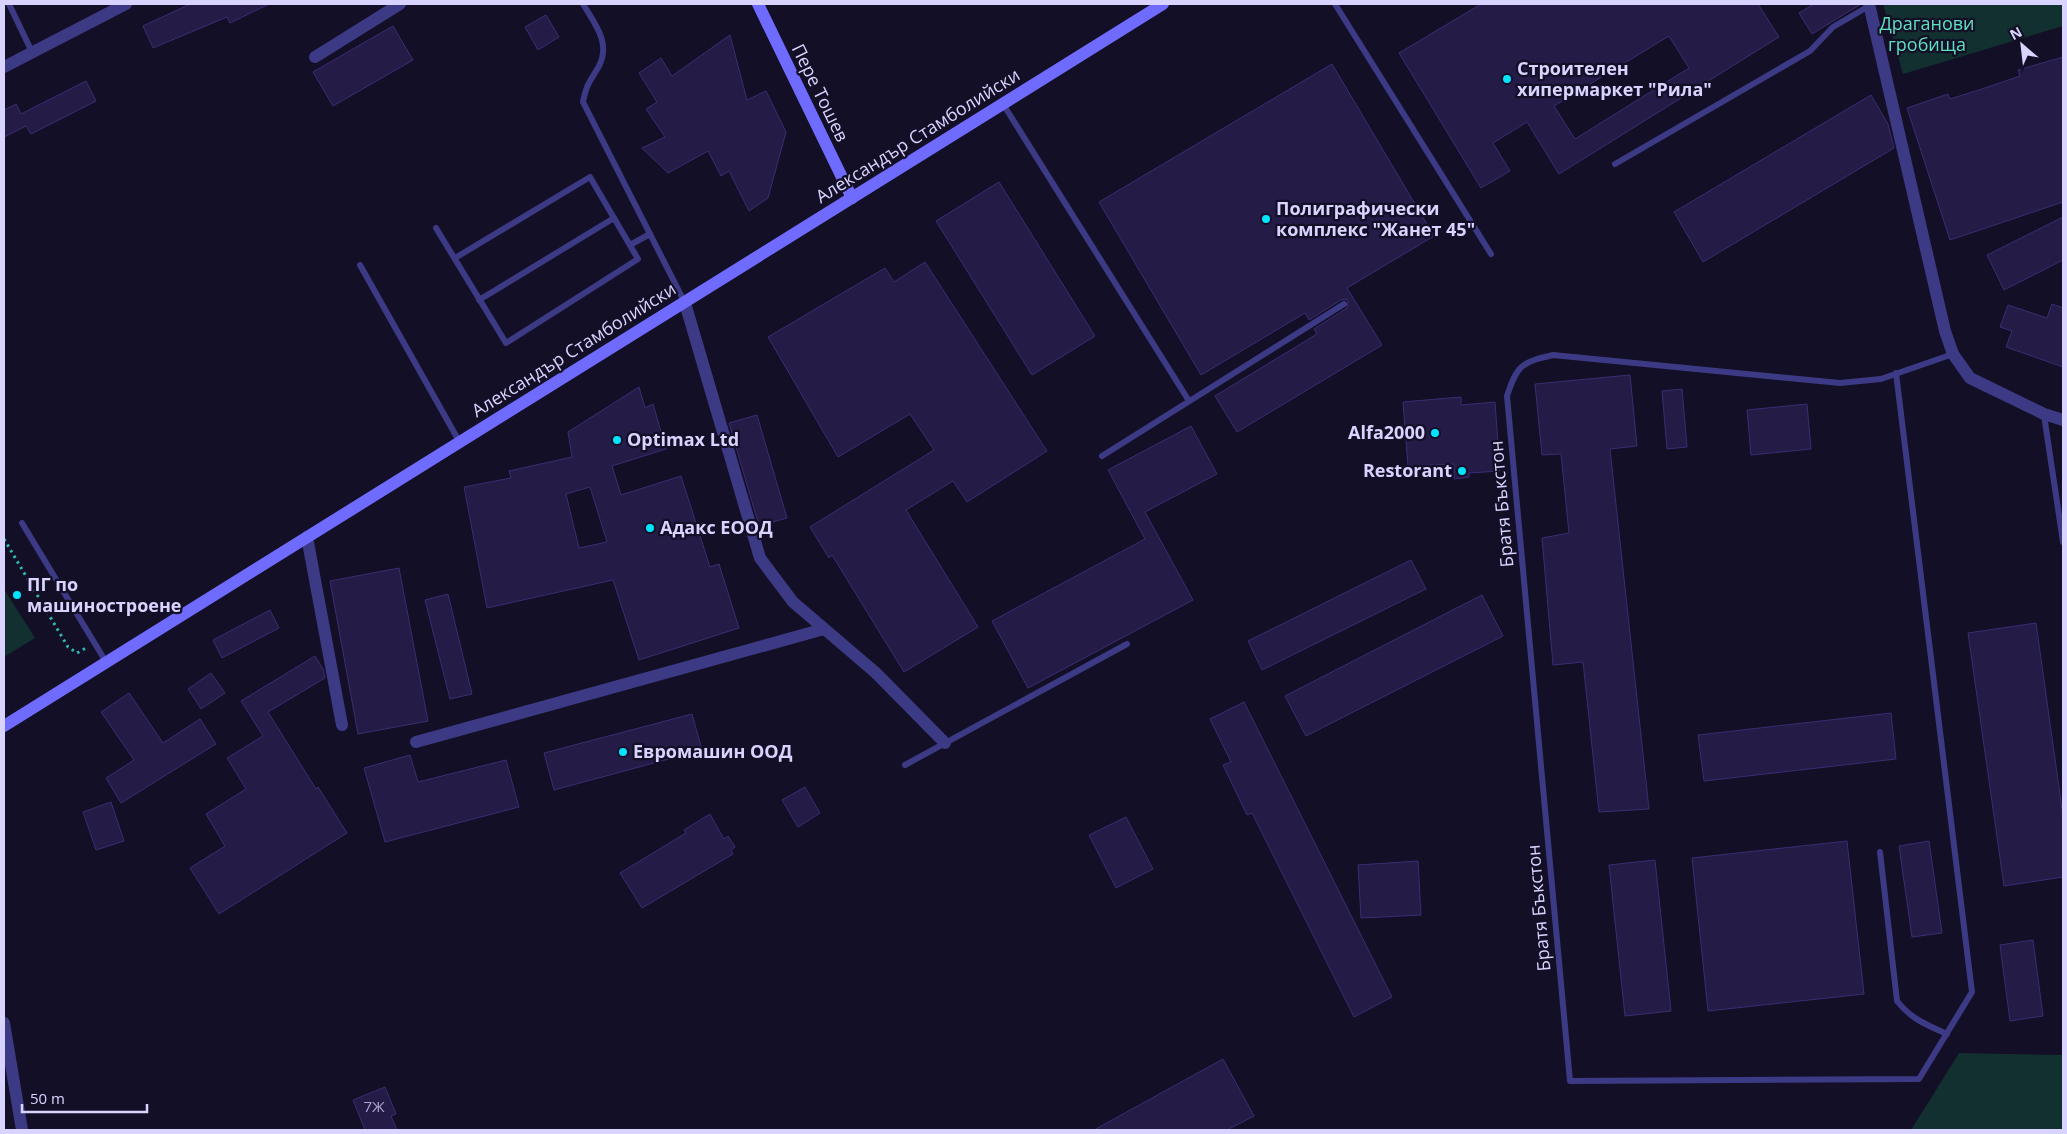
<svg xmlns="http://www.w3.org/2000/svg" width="2067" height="1134" font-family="'Open Sans',sans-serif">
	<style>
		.green { fill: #12302f }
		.building { fill: #241b47; stroke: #3b2d73; fill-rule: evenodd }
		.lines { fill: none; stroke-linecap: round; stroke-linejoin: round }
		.path { stroke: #2fb8b0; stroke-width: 3; stroke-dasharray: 2.5 4; stroke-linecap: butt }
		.lane { stroke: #3d3a85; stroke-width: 6 }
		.street { stroke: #3d3a85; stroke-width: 12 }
		.secondary { stroke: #6f6bff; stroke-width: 12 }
		.poi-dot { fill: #00e5ff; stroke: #130f26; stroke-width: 2 }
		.labels { text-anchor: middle; stroke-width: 4.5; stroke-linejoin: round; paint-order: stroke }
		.number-label { font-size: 15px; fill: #aca6d1 }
		.park-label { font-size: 18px; fill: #5fe0c0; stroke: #130f26 }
		.poi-label { font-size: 18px; font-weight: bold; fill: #d9d4ff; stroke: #130f26; text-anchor: start }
		.street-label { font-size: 18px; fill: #d9d4ff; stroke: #130f26 }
	</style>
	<rect width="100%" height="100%" fill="#130f26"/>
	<g class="green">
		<polygon points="1883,4 2063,4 2063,26 1903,74"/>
		<polygon points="4,589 35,638 4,657"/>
		<polygon points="1959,1053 2063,1055 2063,1130 1911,1130"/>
	</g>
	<g class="building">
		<polygon points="190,4 269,4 230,23 227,17 153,48 143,26"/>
		<path d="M1481 4H1758L1779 37 1559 174 1527 122 1493 143 1510 171 1481 188 1399 53ZM1669 36 1689 68 1575 139 1554 106Z"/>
		<polygon points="1814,4 1861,4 1812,34 1799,13"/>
		<polygon points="546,15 559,37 538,50 525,27"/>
		<polygon points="393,26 413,60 333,106 313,72"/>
		<polygon points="730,35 747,100 766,91 786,132 768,198 749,211 729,171 721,176 708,151 668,173 642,148 665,137 646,109 657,102 639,73 661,58 672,76"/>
		<polygon points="2063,57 2063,202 1950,240 1907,108 1948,94 1950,99 1979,90 2020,76 2018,70"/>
		<polygon points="1332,64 1434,236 1347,288 1382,345 1237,432 1215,396 1317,334 1314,329 1347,308 1348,302 1346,299 1341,300 1309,320 1305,313 1201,375 1099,202"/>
		<polygon points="86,81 96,101 31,134 26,126 4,137 4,110 16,104 21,114"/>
		<polygon points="1871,95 1888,124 1894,148 1703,262 1674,212"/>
		<polygon points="999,182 1095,336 1032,375 936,221"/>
		<polygon points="2063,217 2063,260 2004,290 1987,255"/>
		<polygon points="925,262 1047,451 967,502 953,481 906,510 978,627 904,672 832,555 829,558 810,527 934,450 910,414 838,457 768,337 885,268 894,282"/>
		<polygon points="2052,304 2063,308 2063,367 2006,347 2012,331 2000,327 2008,305 2047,318"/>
		<polygon points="1630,375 1637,446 1610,449 1649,809 1599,812 1583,662 1553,665 1542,538 1569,533 1561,454 1542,455 1535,384"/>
		<path d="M639 387 645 408 653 404 666 449 612 466 621 495 681 476 710 567 719 564 739 628 639 660 613 580 487 608 464 487 511 478 509 471 572 457 568 432ZM590 487 607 542 579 548 566 494Z"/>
		<polygon points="1682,389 1687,447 1667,449 1662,391"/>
		<polygon points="1461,397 1461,405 1495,402 1500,471 1469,473 1469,477 1454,479 1454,464 1408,466 1403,402"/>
		<polygon points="1807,404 1811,449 1751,455 1747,410"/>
		<polygon points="757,415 787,518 759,526 729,423"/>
		<polygon points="1191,426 1217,474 1145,512 1193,600 1028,688 992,621 1145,539 1108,470"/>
		<polygon points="1411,560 1426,589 1262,670 1248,641"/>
		<polygon points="399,568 428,721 358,734 330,581"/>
		<polygon points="448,594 472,694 450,699 425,600"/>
		<polygon points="1482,595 1503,636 1306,736 1285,696"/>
		<polygon points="270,610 279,628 222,658 213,640"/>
		<polygon points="2036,623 2063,816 2063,877 2004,886 1968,633"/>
		<polygon points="315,656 323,669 325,678 268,712 316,789 318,787 347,833 219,914 190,868 225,846 206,814 246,789 227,758 263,736 241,701"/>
		<polygon points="211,673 225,693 201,709 188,689"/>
		<polygon points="129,693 163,743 200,719 216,744 121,803 106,778 134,760 101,712"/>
		<polygon points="1244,702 1392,997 1354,1017 1252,813 1247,815 1223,765 1231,762 1210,719"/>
		<polygon points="1891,713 1896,759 1704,781 1698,735"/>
		<polygon points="692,714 702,750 554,790 544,753"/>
		<polygon points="410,755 418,782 506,760 519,807 385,842 364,768"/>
		<polygon points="805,787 820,813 798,827 782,800"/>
		<polygon points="111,802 124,841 96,850 83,812"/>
		<polygon points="710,814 724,839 728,836 735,847 731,850 733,854 642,908 620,873 686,833 684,830"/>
		<polygon points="1126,817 1153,869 1116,888 1089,835"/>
		<polygon points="1847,841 1864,994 1708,1011 1692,858"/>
		<polygon points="1929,841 1942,933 1912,937 1899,846"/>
		<polygon points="1655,860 1671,1011 1625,1016 1609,865"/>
		<polygon points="1418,861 1421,915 1361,918 1358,865"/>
		<polygon points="2033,940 2043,1016 2010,1021 2000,945"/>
		<polygon points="1223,1059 1254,1116 1227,1130 1094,1130"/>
		<polygon points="385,1087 396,1114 391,1116 397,1130 365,1130 353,1100"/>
	</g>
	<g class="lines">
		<polyline class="path" points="4,539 68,647 77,653 86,648"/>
		<g class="lane">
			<polyline points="9,4 32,52"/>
			<path d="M583 4C595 24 611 43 599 66 590 82 587 82 583 102L685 303"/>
			<polyline points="1335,4 1491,254"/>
			<polyline points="1003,104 1189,401"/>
			<polyline points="1615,164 1810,51 1833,27 1869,6"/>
			<polyline points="436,228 506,343 638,259 590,177 455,258"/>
			<polyline points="630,245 650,234"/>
			<polyline points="360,265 459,441"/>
			<polyline points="479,300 614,218"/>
			<path d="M1896 373 1972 992 1919 1079 1570 1081 1507 396C1517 365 1522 362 1553 355L1840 383 1881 379 1953 354"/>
			<polyline points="2044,415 2063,542"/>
			<polyline points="1102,456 1344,304"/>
			<polyline points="22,523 106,662"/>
			<polyline points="905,765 1127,644"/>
			<path d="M1880 852 1897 1001C1911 1019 1927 1025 1947 1034"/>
		</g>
		<g class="street">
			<polyline points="1869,4 1945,331 1953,354 1970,378 2044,414 2063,420"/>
			<polyline points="315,57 400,4"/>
			<polyline points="4,67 126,4"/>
			<polyline points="685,303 760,558 793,602 876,673 945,743"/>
			<polyline points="307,537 342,725"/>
			<polyline points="416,742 824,629"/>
			<polyline points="4,1023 22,1130"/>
		</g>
		<g class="secondary">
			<polyline points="758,4 852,198"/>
			<polyline points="4,726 1163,4"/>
		</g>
	</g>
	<g class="poi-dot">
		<circle cx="1507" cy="79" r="5"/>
		<circle cx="1266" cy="219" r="5"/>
		<circle cx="1435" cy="433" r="5"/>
		<circle cx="617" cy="440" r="5"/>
		<circle cx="1462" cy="471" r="5"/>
		<circle cx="650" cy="528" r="5"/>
		<circle cx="17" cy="595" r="5"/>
		<circle cx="623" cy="752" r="5"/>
	</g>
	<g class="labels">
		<g class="number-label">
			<text x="374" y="1112">7Ж</text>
		</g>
		<g class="park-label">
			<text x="1927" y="30">Драганови<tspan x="1927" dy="21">гробища</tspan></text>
		</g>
		<g class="poi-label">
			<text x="1517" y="75">Строителен<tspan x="1517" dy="21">хипермаркет "Рила"</tspan></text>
			<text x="1276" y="215">Полиграфически<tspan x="1276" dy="21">комплекс "Жанет 45"</tspan></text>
			<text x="1425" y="439" text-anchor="end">Alfa2000</text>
			<text x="627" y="446">Optimax Ltd</text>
			<text x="1452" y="477" text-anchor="end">Restorant</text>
			<text x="660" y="534">Адакс ЕООД</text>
			<text x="27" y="591">ПГ по<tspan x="27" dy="21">машиностроене</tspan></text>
			<text x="633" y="758">Евромашин ООД</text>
		</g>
		<g class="street-label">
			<text transform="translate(820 93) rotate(64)" y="6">Пере Тошев</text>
			<text transform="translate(918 136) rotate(-32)" y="6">Александър Стамболийски</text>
			<text transform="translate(574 350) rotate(-32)" y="6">Александър Стамболийски</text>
			<text transform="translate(1502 504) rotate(-95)" y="6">Братя Бъкстон</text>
			<text transform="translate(1539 908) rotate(-95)" y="6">Братя Бъкстон</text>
		</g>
	</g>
	<rect width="2067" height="1134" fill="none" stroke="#d9d4ff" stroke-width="10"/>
	<g transform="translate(2022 45) rotate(332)" stroke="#130f26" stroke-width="4" paint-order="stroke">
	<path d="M0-4L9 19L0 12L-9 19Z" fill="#d9d4ff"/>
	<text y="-8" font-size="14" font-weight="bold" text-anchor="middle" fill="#d9d4ff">N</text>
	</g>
	<path d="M22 1104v8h125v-8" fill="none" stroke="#d9d4ff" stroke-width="2.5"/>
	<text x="30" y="1104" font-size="15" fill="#d9d4ff" stroke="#130f26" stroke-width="4" paint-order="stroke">50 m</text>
</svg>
